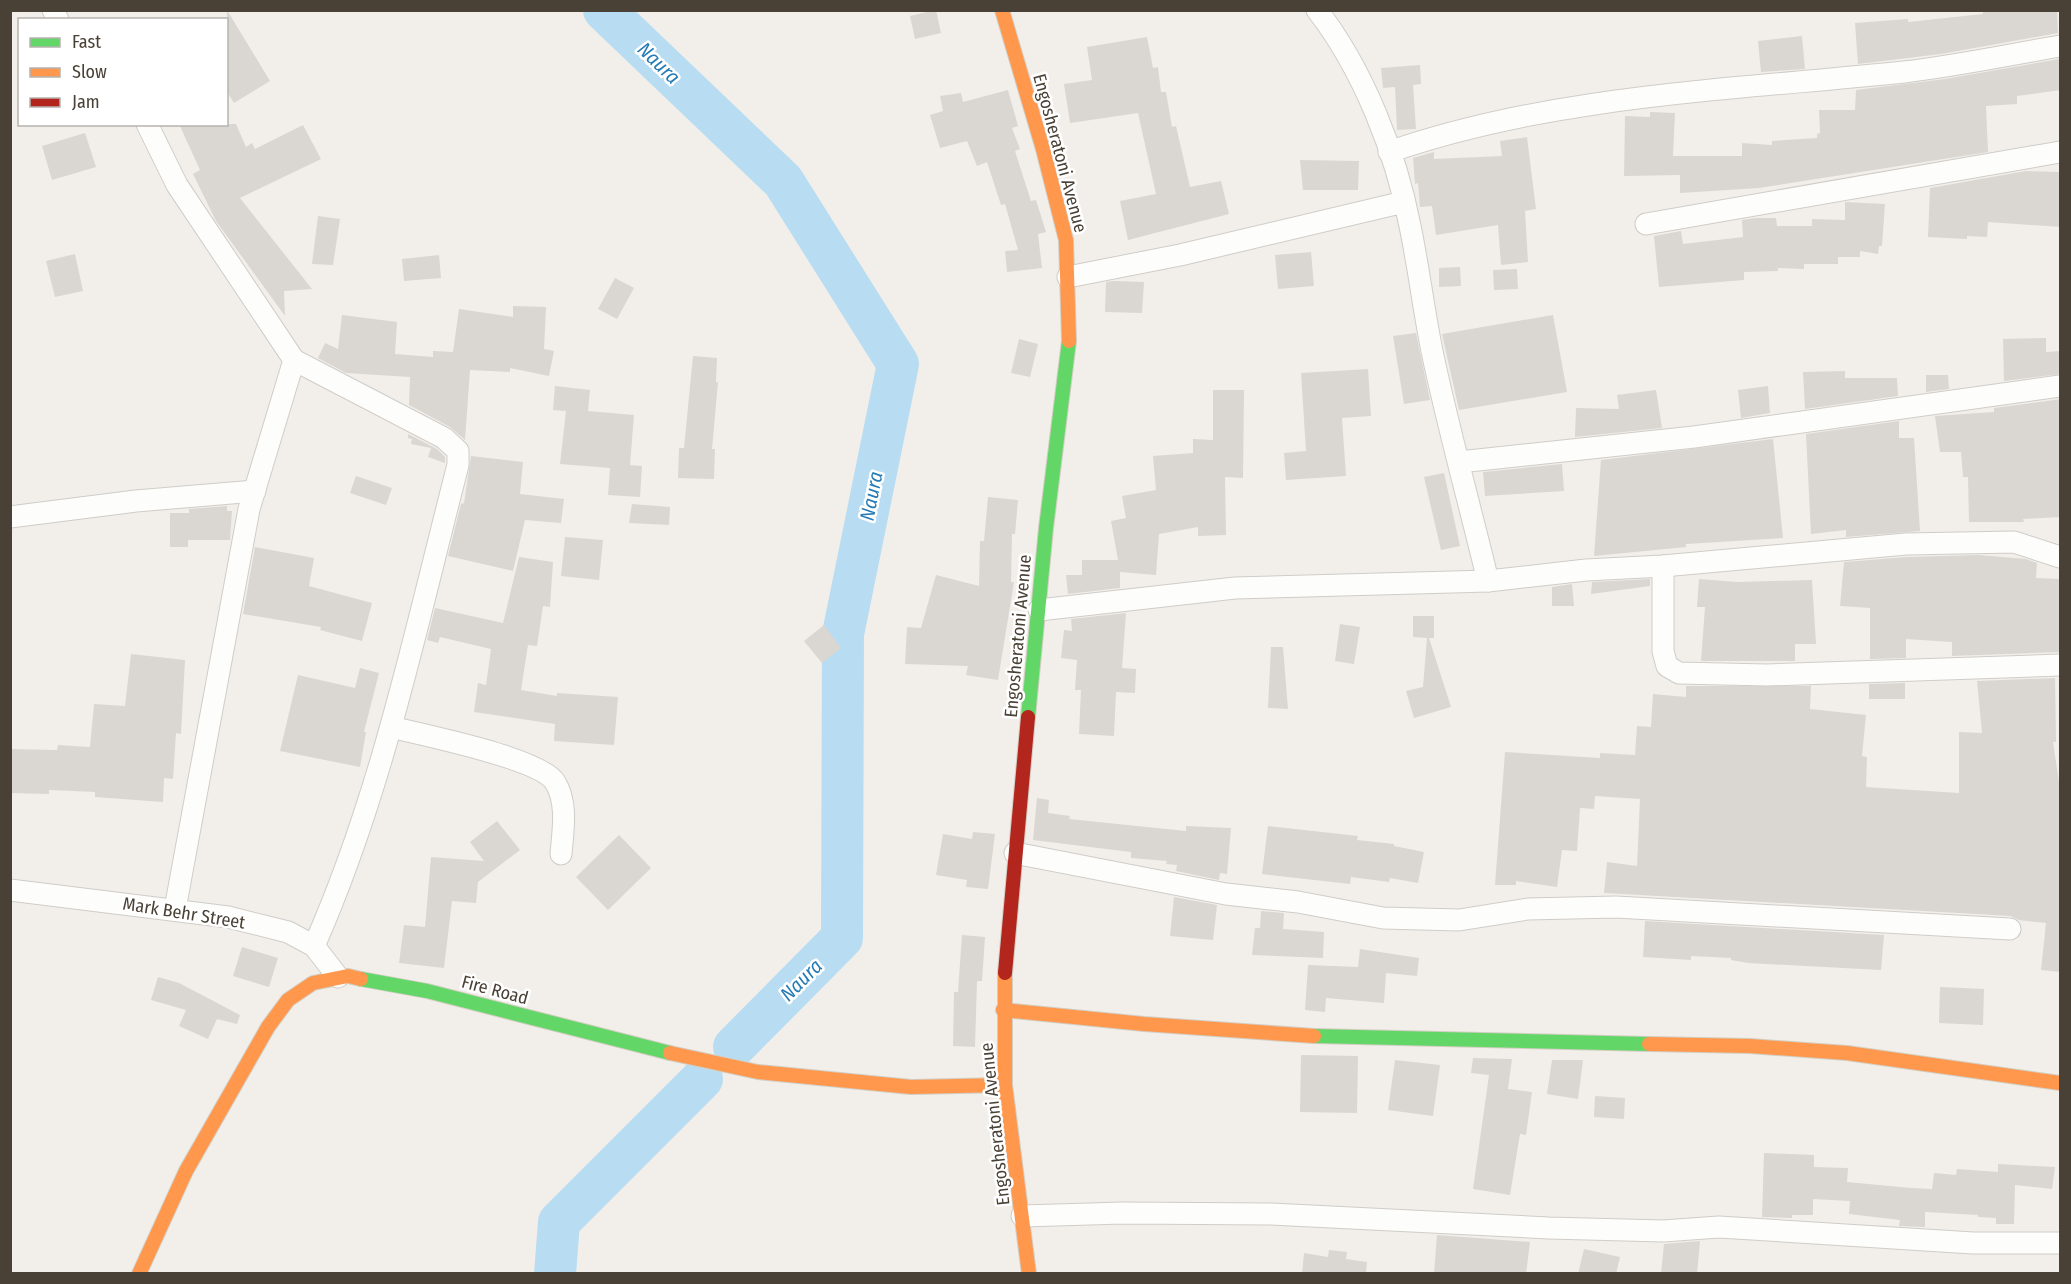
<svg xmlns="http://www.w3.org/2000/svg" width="2071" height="1284" font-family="'Fira Sans Condensed',sans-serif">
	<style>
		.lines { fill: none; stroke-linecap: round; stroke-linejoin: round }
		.river { stroke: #b8ddf2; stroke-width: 42 }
		.building { fill: #dad6d1 }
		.street-casing { stroke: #d0cdc8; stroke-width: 23 }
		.fast-casing { stroke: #d3cec2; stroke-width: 16 }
		.slow-casing { stroke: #d3cec2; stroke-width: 16 }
		.jam-casing { stroke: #d3cec2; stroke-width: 16 }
		.street { stroke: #fdfdfc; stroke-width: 21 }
		.fast { stroke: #63d668; stroke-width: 14 }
		.slow { stroke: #ff974d; stroke-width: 14 }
		.jam { stroke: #b3261e; stroke-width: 14 }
		.labels { text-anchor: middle; stroke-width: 5; stroke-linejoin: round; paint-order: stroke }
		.street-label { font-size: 18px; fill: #494135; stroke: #fff }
		.water-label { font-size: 20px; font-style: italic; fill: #247bb5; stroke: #fff }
	</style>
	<rect width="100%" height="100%" fill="#f2efea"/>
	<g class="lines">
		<g class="river">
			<polyline points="604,10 783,181 898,364 843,634 842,938 734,1047"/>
			<polyline points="555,1274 559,1222 702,1079"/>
		</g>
	</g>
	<g class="building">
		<polygon points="227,10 270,81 234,103 226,90"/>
		<polygon points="936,10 941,33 915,39 910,16"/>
		<polygon points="1983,10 2057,10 2058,33 1941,54 1858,64 1855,23 1908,19 1908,22 1983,14"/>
		<polygon points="1802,36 1805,69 1761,72 1758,41"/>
		<polygon points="1147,37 1153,68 1158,67 1161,92 1166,92 1172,127 1176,126 1190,187 1221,181 1229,214 1128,240 1120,201 1156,194 1138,113 1070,123 1064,84 1092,80 1087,47"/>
		<polygon points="2059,59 2061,90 2017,96 2017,104 1986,106 1988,152 1759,188 1680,193 1680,175 1624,176 1625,116 1650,117 1650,112 1675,113 1673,156 1742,156 1742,143 1772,145 1772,141 1817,138 1817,134 1820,133 1819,110 1855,110 1856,90 1945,79"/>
		<polygon points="1420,65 1421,84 1413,85 1416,129 1397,130 1395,87 1383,88 1381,68"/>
		<polygon points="1008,90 1018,126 1012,128 1020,149 1015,151 1031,201 1036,200 1046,232 1038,234 1042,268 1007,272 1005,251 1018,250 1005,204 1001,205 987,162 977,166 967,141 940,148 930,115 943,111 940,96 961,93 963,102"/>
		<polygon points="179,124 236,124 246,147 252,143 255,149 303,125 321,159 240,198 312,289 284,291 285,316 216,221 193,174 200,170"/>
		<polygon points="85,133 96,167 52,180 42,146"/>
		<polygon points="1527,137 1536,209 1525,211 1528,262 1501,265 1498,225 1436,235 1432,206 1420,207 1418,183 1415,184 1413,158 1434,152 1434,159 1502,156 1500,141"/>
		<polygon points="1300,160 1359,161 1358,190 1303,190"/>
		<polygon points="2026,171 2061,172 2061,227 1988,222 1987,237 1967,236 1967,239 1928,237 1930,188"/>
		<polygon points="1845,202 1885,204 1882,246 1879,246 1878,254 1860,251 1860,257 1838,257 1838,264 1804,264 1804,269 1778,268 1778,271 1744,272 1744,280 1659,287 1654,236 1681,231 1683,244 1743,237 1742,220 1756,218 1776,218 1777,226 1812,226 1812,219 1845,220"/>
		<polygon points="318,216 340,219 333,265 312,264"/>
		<polygon points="1311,252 1314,286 1278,289 1275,255"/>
		<polygon points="75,254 83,291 55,297 46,261"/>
		<polygon points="439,255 441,278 404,281 402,259"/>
		<polygon points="1460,267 1461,286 1439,287 1439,268"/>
		<polygon points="1517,269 1518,289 1494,290 1493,270"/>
		<polygon points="615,278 634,288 617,319 598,309"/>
		<polygon points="1113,281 1144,282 1142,313 1105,312 1106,282"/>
		<polygon points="513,306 546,307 544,349 554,351 549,376 510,368 510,372 470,370 465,440 450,427 409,405 410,377 346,373 318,358 325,343 338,349 342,315 397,322 395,354 433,357 433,351 453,352 459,309 513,317"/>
		<polygon points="1553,315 1567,392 1459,410 1442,334"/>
		<polygon points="1416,333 1430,400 1404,404 1393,336"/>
		<polygon points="2046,338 2046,352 2061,351 2061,374 2004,381 2003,339"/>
		<polygon points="1019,339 1038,344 1030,377 1011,373"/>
		<polygon points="693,356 717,358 716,382 718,382 712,449 715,449 714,479 678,478 679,448 684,448"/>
		<polygon points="1368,369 1371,416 1342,418 1346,476 1286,480 1284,453 1306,451 1301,373"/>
		<polygon points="1845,371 1845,378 1897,378 1898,396 1805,409 1803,372"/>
		<polygon points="1926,375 1948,375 1949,389 1926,392"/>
		<polygon points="555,386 590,390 588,411 634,415 630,465 642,466 640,497 608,495 610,468 560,464 566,411 553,410"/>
		<polygon points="1768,386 1770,413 1741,418 1738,390"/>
		<polygon points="1213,390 1244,390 1243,478 1225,477 1226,535 1198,536 1198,527 1159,534 1156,575 1120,572 1120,569 1120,588 1068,594 1066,575 1082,575 1082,560 1118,560 1111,521 1126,518 1122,496 1156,490 1153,456 1193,453 1193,439 1213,440"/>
		<polygon points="1656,390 1662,428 1575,437 1576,408 1619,409 1617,395"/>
		<polygon points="2061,399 2061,517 2023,519 2024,522 1969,522 1968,477 1963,477 1961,452 1940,452 1935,416 1994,412 1994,408"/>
		<polygon points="1899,421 1899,438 1914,438 1920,531 1846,537 1846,530 1811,534 1806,434"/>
		<polygon points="408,434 437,449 445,457 445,463 428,457 431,448 411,444 412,439 408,438"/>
		<polygon points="1773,439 1783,538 1686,544 1686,547 1594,556 1601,460"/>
		<polygon points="471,456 523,462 520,494 564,499 561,523 525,520 513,571 448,556 461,504 464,503"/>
		<polygon points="1562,464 1564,491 1485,496 1483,472"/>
		<polygon points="1444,473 1460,546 1441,550 1424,477"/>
		<polygon points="356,476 392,488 386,505 350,493"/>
		<polygon points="988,497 1018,500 1015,534 1012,534 1011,582 1014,582 998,680 966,675 968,666 905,664 907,627 921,628 936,575 979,586 980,541 984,541"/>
		<polygon points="632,504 670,507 669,525 629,523"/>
		<polygon points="227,506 227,511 232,511 230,540 188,540 188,547 170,547 170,513 189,513 189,509"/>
		<polygon points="565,537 603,540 599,580 561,576"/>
		<polygon points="255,547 314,558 309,586 372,603 362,641 320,630 321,627 243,614"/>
		<polygon points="1979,555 2026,559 2037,563 2036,578 2061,579 2061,652 1952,656 1952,642 1906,639 1906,658 1870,659 1870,608 1840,606 1844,562 1907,557"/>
		<polygon points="519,557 553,562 550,607 543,606 537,646 528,645 521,690 557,696 557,693 618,697 614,745 554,741 555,724 474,712 478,683 486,685 491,649 440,637 438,643 427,640 435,608 503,623"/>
		<polygon points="1650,579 1650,586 1591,594 1592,582"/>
		<polygon points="1699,579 1737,582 1812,580 1816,644 1795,644 1795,661 1701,661 1705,607 1697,607"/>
		<polygon points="1572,584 1574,606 1552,606 1552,587"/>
		<polygon points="1126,613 1122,668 1136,669 1135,693 1116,692 1114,736 1079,734 1081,690 1075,690 1077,660 1061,658 1064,630 1072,631 1071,619"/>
		<polygon points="1413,616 1434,616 1434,638 1429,638 1451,707 1414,718 1406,691 1423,687 1427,638 1413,637"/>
		<polygon points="1340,624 1360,627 1354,664 1335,661"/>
		<polygon points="824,625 841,648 822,663 804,641"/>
		<polygon points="1271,647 1283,647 1288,709 1268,708"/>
		<polygon points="131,654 185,660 181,734 176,733 173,779 164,778 163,802 95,797 95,792 49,790 49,794 10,793 10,749 57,750 58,745 90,747 94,704 125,706"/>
		<polygon points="360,668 379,673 364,732 366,732 360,767 280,751 298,675 355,688"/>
		<polygon points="2055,678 2056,742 2053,742 2060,789 2061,972 2041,970 2046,923 2019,920 2011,916 1604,893 1607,862 1637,866 1640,799 1595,796 1594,809 1580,808 1577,851 1562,850 1557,887 1516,881 1516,885 1495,885 1505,752 1600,758 1600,753 1635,755 1637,726 1651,727 1653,694 1686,697 1686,686 1811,686 1810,709 1866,715 1862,756 1867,757 1866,787 1959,793 1959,732 1982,733 1977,681"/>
		<polygon points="1905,683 1905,699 1869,699 1869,684"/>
		<polygon points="1037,798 1049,800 1048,813 1070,816 1069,819 1186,831 1186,826 1231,828 1227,874 1220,873 1219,880 1176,871 1177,865 1166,864 1167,861 1131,858 1131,852 1033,840"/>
		<polygon points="497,821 520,850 478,882 476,903 452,901 444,968 399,963 404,925 425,927 431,857 484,861 470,842"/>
		<polygon points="1268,826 1358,836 1357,840 1394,844 1394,846 1424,852 1418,883 1390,878 1389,882 1351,877 1350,884 1262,874"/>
		<polygon points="973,832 995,834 988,889 966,887 967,880 936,875 943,834 972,839"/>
		<polygon points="619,835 651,868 608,910 576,877"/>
		<polygon points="1174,897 1217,905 1213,940 1170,936"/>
		<polygon points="1261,911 1284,913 1283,929 1324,932 1323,958 1252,955 1255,928 1260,928"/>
		<polygon points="1645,921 1884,935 1881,970 1748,963 1731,960 1731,958 1691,956 1691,960 1643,957"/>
		<polygon points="962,935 985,937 982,981 977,981 975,1047 953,1046 954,992 958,992"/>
		<polygon points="242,947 278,958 269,987 233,976"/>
		<polygon points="1360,949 1419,958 1417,976 1386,973 1384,1003 1326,998 1325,1012 1305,1010 1308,965 1358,967"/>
		<polygon points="158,977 179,983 240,1015 237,1024 217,1019 208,1039 179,1026 186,1010 151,1000"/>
		<polygon points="1940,987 1984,989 1983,1025 1939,1023"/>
		<polygon points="1301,1055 1358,1056 1357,1113 1300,1112"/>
		<polygon points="1473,1058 1512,1059 1508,1089 1532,1092 1526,1135 1520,1134 1510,1195 1473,1189 1489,1075 1471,1073"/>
		<polygon points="1395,1060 1440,1065 1433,1116 1388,1110"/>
		<polygon points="1552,1060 1583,1060 1578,1099 1547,1094"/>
		<polygon points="1595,1096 1625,1098 1624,1119 1594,1117"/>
		<polygon points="1764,1153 1814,1155 1814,1167 1848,1168 1847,1182 1911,1188 1932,1189 1934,1173 1956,1175 1957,1169 1998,1172 1998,1164 2055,1167 2052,1189 2015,1185 2014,1224 1996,1224 1996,1218 1978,1217 1978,1215 1925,1212 1925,1227 1899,1226 1900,1220 1849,1214 1850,1201 1813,1199 1813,1215 1792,1215 1792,1218 1762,1217"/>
		<polygon points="1437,1235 1530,1242 1526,1274 1434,1274"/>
		<polygon points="1700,1241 1697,1274 1661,1274 1664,1244"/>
		<polygon points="1584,1249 1620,1257 1616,1274 1578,1274"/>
		<polygon points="1329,1250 1347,1252 1346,1259 1367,1262 1366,1274 1302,1274 1304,1253 1328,1257"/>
	</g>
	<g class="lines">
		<defs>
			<g id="street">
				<polyline points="53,10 58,20"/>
				<path d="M1317 10C1363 69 1396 153 1410 226 1419 269 1424 313 1433 356 1449 431 1470 506 1488 581"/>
				<path d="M147 124 177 185 294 360 444 438 458 451V465C416 627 382 793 314 946"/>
				<path d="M1389 152C1553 95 1732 90 1904 72 1956 66 2008 55 2060 46"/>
				<polyline points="1646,224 2060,152"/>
				<polyline points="1068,277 1180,255 1404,202"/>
				<polyline points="1459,462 1694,437 2060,386"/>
				<polyline points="10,517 136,501 255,491"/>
				<polyline points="1663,566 1663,651 1667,666 1679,673 1767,675 2060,665"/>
				<polyline points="1039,610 1235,588 1488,581 1586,570 1663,566 1906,544 2014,542 2060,557"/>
				<path d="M391 727C422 735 540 758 555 782 568 803 563 830 561 854"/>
				<polyline points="1015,853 1226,894 1298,902 1383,918 1459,920 1528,909 1616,907 2010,929"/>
				<polyline points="10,890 228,917 288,932 314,946 338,977"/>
				<polyline points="175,909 249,509 294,360"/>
				<polyline points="1022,1216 1123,1213 1271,1214 1549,1228 1663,1231 1719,1227 1973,1243 2060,1243"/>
			</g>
			<g id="fast">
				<polyline points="1028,717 1046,528 1069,341"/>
				<polyline points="361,979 427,991 670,1053"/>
				<polyline points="1314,1036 1649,1044"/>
			</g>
			<g id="slow">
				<polyline points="1002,10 1043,149 1066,240 1069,341"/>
				<polyline points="1005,973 1005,1085 1029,1274"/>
				<polyline points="1003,1010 1144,1024 1314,1036"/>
				<polyline points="1649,1044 1750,1046 1847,1053 2060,1083"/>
				<polyline points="670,1053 758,1072 911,1087 1005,1085"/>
				<polyline points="139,1274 186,1171 268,1027 288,1000 313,983 348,976 361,979"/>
			</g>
			<polyline id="jam" points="1005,973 1028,717"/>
		</defs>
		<use href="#street" class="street-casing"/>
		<use href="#fast" class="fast-casing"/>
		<use href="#slow" class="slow-casing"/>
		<use href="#jam" class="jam-casing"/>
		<use href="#street" class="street"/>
		<use href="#fast" class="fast"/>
		<use href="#slow" class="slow"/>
		<use href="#jam" class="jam"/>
	</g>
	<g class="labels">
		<g class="street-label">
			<text transform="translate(1060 153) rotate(75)" y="6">Engosheratoni Avenue</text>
			<text transform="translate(1018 636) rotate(-85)" y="6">Engosheratoni Avenue</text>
			<text transform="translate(184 913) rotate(9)" y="6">Mark Behr Street</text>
			<text transform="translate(495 990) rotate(15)" y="6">Fire Road</text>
			<text transform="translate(995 1124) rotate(-96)" y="6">Engosheratoni Avenue</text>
		</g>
		<g class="water-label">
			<text transform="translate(659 63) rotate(44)" y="7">Naura</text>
			<text transform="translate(871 496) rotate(-79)" y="7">Naura</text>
			<text transform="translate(801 980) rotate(-45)" y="7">Naura</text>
		</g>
	</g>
	<rect width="2071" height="1284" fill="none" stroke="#494135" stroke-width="24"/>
	<rect x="18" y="18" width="210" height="108" fill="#ffffff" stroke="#b6b3ae" stroke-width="1.5"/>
	<rect x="30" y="38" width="30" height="9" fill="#63d668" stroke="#b6b3ae" stroke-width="1.5"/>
	<text x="72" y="48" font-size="18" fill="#494135">Fast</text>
	<rect x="30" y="68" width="30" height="9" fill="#ff974d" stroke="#b6b3ae" stroke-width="1.5"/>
	<text x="72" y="78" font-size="18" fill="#494135">Slow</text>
	<rect x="30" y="98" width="30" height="9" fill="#b3261e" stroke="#b6b3ae" stroke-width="1.5"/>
	<text x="72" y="108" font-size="18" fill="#494135">Jam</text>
</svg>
